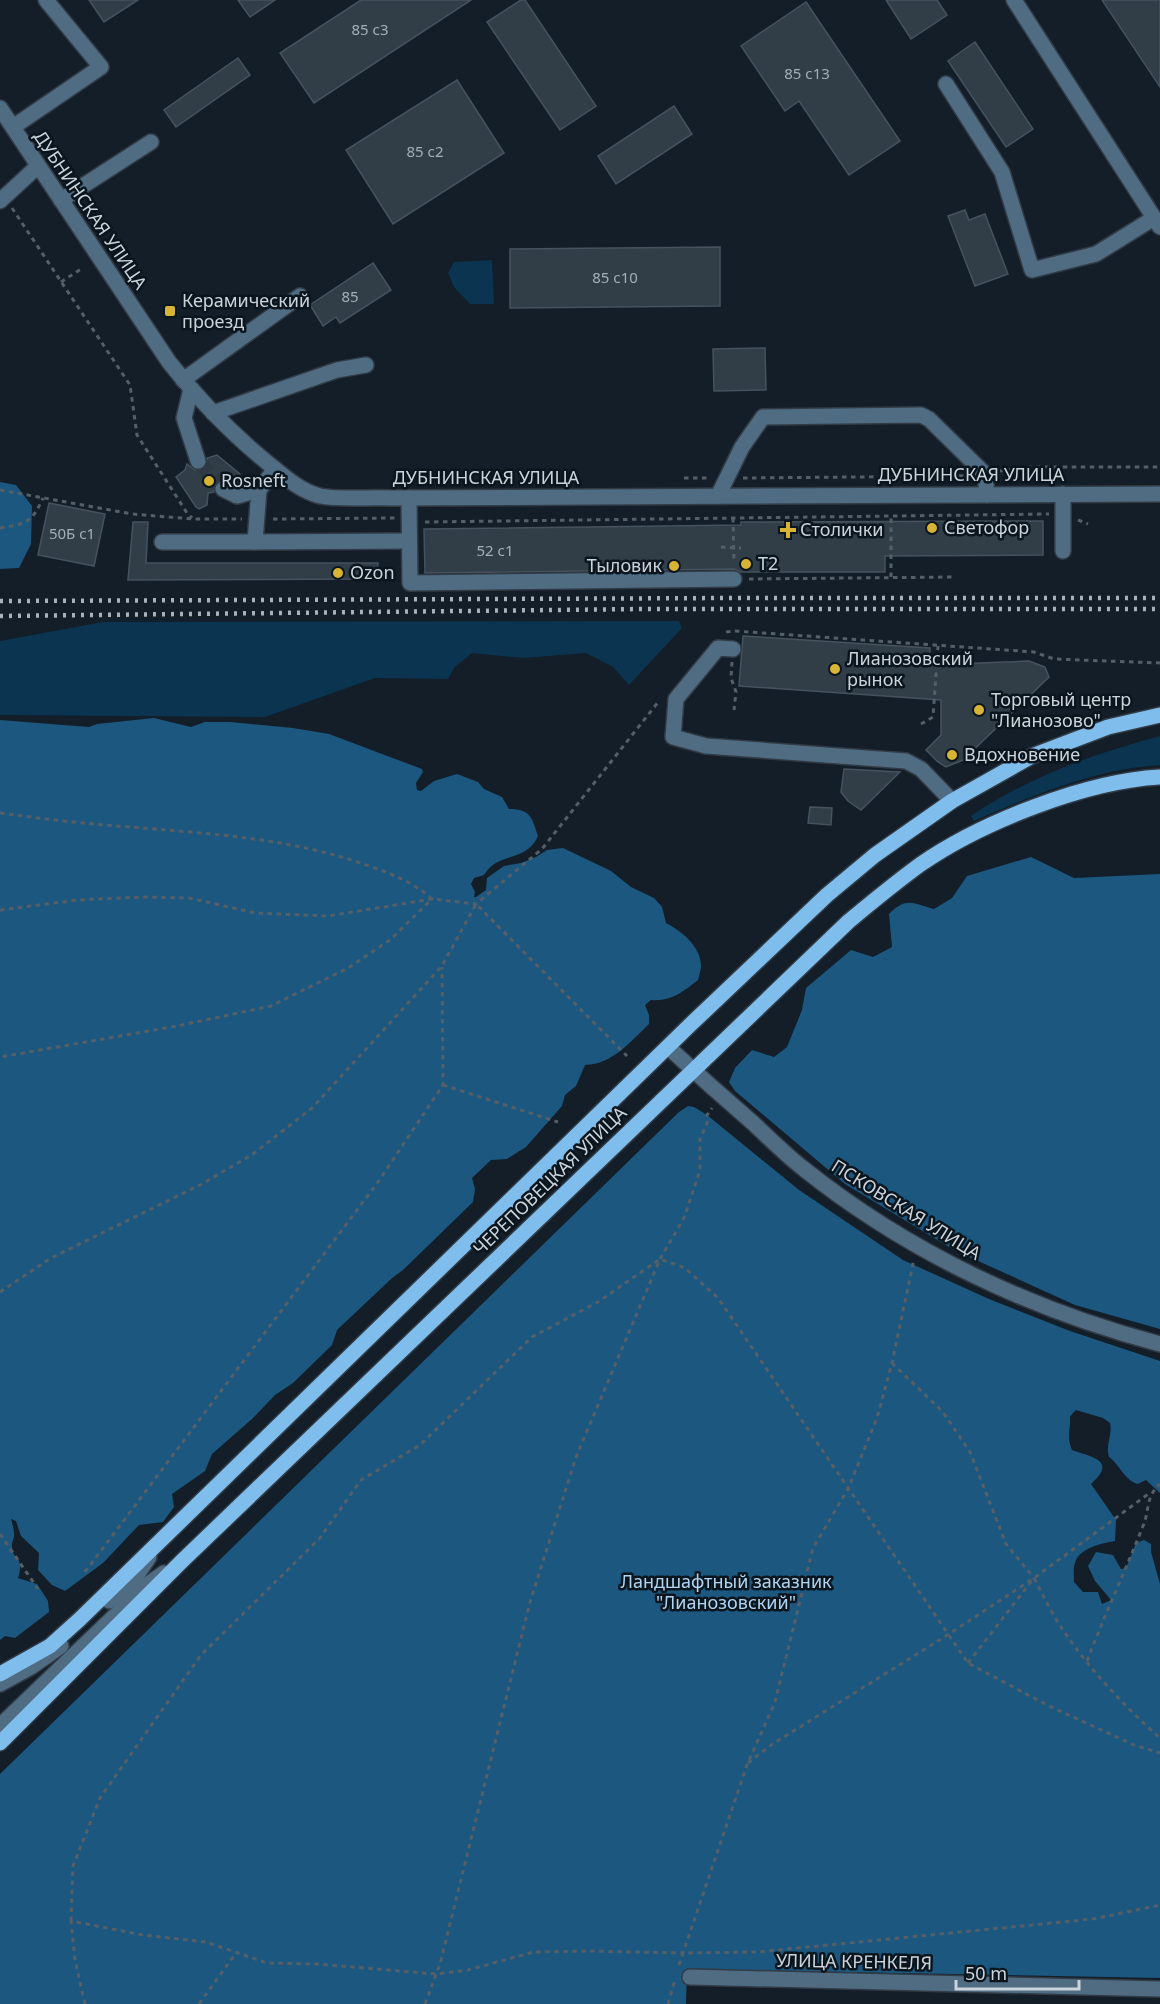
<svg xmlns="http://www.w3.org/2000/svg" width="1160" height="2004" font-family="'Noto Sans',sans-serif">
	<style>
		.green { fill: #0a344f }
		.forest { fill: #1b577f }
		.building { fill: #313e48; stroke: #46535e; stroke-width: 1.5 }
		.lines { fill: none; stroke-linecap: round; stroke-linejoin: round }
		.minor-tunnel { stroke: #2f3943; stroke-width: 15; stroke-dasharray: 15 8; stroke-linecap: butt }
		.minor-casing { stroke: #313b45; stroke-width: 18 }
		.major-casing { stroke: #313b45; stroke-width: 18 }
		.path { stroke: #555f68; stroke-width: 3; stroke-dasharray: 4.5 4.5; stroke-linecap: butt }
		.minor { stroke: #4f6c83; stroke-width: 15 }
		.major { stroke: #7fbded; stroke-width: 15 }
		.rail { stroke: #a9b2b9; stroke-width: 4.5; stroke-dasharray: 3 6; stroke-linecap: butt }
		.poi-dot { fill: #d8b434; stroke: #0a151e; stroke-width: 2 }
		.labels { text-anchor: middle; stroke-width: 5; stroke-linejoin: round; paint-order: stroke }
		.number-label { font-size: 15px; fill: #a5aeb6 }
		.street-label { font-size: 18px; fill: #ccd4db; stroke: #0a151e }
		.poi-label { font-size: 18px; fill: #ccd4db; stroke: #0a151e; text-anchor: start }
		.park-label { font-size: 18px; fill: #b0d5f2; stroke: #0a151e }
	</style>
	<rect width="100%" height="100%" fill="#131e28"/>
	<g class="green">
		<polygon points="492,260 494,304 470,304 454,287 448,273 454,262"/>
		<polygon points="679,621 682,628 629,685 613,667 586,653 524,658 472,653 454,668 448,679 375,678 265,717 0,715 0,641 103,622"/>
		<path d="M1160 736V765C1096 769 1033 795 974 821L971 816C1028 777 1093 754 1160 736Z"/>
	</g>
	<g class="forest">
		<polygon points="0,482 16,485 32,506 31,544 19,568 0,569"/>
		<path d="M154 718 191 727 205 722H230L293 728 329 734 422 769 423 772 416 783 417 790 421 791 434 781 457 774 478 782 484 789 502 797 509 809C530 809 532 817 538 836 526 863 498 851 484 875L474 878 471 884 475 892 474 897H476L486 890 487 878 504 866 521 863 536 857 547 850 563 848 611 871 631 887 654 898 662 907 666 923C681 931 701 946 701 966 701 970 699 976 698 980 684 991 671 1002 651 1000L645 1005 649 1015V1024C630 1042 613 1064 585 1065L576 1086 565 1095 562 1106 526 1147 507 1159 491 1160 472 1178 475 1189 473 1202 403 1270 391 1279 337 1330 332 1345 293 1383 275 1395 252 1419 212 1454 205 1471 172 1494 174 1507 163 1522 139 1525 103 1563 65 1591 52 1585 38 1570 39 1553 21 1536 16 1521 11 1519C12 1523 14 1529 14 1533 15 1538 11 1542 12 1547 13 1562 25 1555 18 1578L37 1584 48 1601 49 1612 15 1638 5 1636 0 1640V720L89 727 97 724Z"/>
		<path d="M1031 857 1074 878 1160 874V1329L1075 1305 954 1250 845 1184 735 1091 729 1082 735 1068 752 1050 774 1057 787 1047 802 1010 806 988 851 950 873 957 892 947 889 914C907 896 913 904 934 909L952 898 967 876Z"/>
		<path d="M688 1106 694 1107 707 1115 799 1190 903 1260 989 1299 1070 1331 1160 1361V1493L1146 1480 1138 1484C1124 1480 1120 1465 1109 1457 1105 1444 1113 1435 1110 1423L1103 1418 1076 1410 1070 1416C1071 1430 1066 1436 1072 1450 1091 1457 1118 1460 1091 1484L1116 1520 1115 1541C1102 1543 1079 1548 1075 1563 1073 1568 1074 1576 1074 1582L1083 1592H1098L1102 1604 1111 1600 1095 1581 1088 1566 1096 1552 1113 1555 1121 1569 1126 1568 1136 1543 1144 1540 1151 1544V1552L1160 1584V1978L687 1969 686 2004H0V1774L679 1112Z"/>
	</g>
	<g class="building">
		<polygon points="89,0 138,0 104,22"/>
		<polygon points="238,0 275,0 250,17"/>
		<polygon points="361,0 471,0 314,103 280,53"/>
		<polygon points="521,0 525,0 596,106 560,130 487,22"/>
		<polygon points="886,0 937,0 947,15 911,39"/>
		<polygon points="1102,0 1160,0 1160,87"/>
		<polygon points="806,2 900,141 849,175 799,101 785,111 741,46"/>
		<polygon points="975,42 1033,129 1006,147 948,61"/>
		<polygon points="238,58 250,75 176,127 164,110"/>
		<polygon points="457,80 504,153 393,224 346,150"/>
		<polygon points="674,106 692,134 616,184 598,156"/>
		<polygon points="965,210 969,220 985,214 1008,274 975,286 948,216"/>
		<polygon points="720,247 720,306 510,308 510,249"/>
		<polygon points="373,263 391,290 340,323 336,317 323,326 310,305"/>
		<polygon points="765,348 766,390 714,391 713,349"/>
		<polygon points="217,455 240,474 238,484 223,479 218,481 214,485 214,492 208,493 207,505 199,509 196,507 176,477 185,470 187,464 195,470 200,470 206,467 207,458"/>
		<polygon points="49,503 105,514 94,566 38,555"/>
		<polygon points="1043,521 1043,555 885,556 885,572 740,572 734,569 425,573 424,529 741,525 741,522"/>
		<polygon points="133,522 148,522 146,563 378,563 377,579 128,580"/>
		<polygon points="743,636 930,648 929,665 1029,661 1045,667 1049,677 963,760 946,767 938,762 926,750 941,735 941,700 739,686"/>
		<polygon points="844,769 900,772 861,810 848,801 841,792"/>
		<polygon points="810,807 832,808 831,825 808,823"/>
	</g>
	<g class="lines">
		<polyline class="minor-tunnel" points="198,461 223,489"/>
		<defs>
			<g id="minor">
				<polyline points="1014,0 1160,227"/>
				<polyline points="946,84 1002,172 1032,270 1096,254 1154,218"/>
				<path d="M0 108 169 362C199 400 232 434 269 464 285 477 300 491 320 496 340 500 368 497 390 498L1160 494"/>
				<polyline points="13,127 101,67 46,0"/>
				<polyline points="61,200 151,142"/>
				<polyline points="0,201 38,166"/>
				<polyline points="183,380 300,296"/>
				<polyline points="191,389 184,418 198,461"/>
				<polyline points="213,413 337,370 366,365"/>
				<polyline points="223,489 237,496 259,490 275,469"/>
				<polyline points="259,490 255,542 409,541"/>
				<polyline points="1063,494 1063,551"/>
				<polyline points="718,496 742,447 763,417 921,415 929,419 985,474 987,495"/>
				<polyline points="409,498 410,583 734,579"/>
				<polyline points="162,542 255,542"/>
				<polyline points="733,649 718,648 676,699 673,737 706,746 906,761 921,769 952,801"/>
				<path d="M668 1047C696 1073 724 1098 753 1123 769 1138 786 1155 804 1169 908 1252 1031 1310 1160 1344"/>
				<polyline points="109,1601 137,1575 149,1557"/>
				<polyline points="0,1684 31,1667 61,1646"/>
				<polyline points="0,1726 147,1585 164,1573"/>
				<polyline points="690,1977 1160,1989"/>
			</g>
			<g id="major">
				<polyline points="0,1674 50,1646 80,1619 690,1025 827,895 875,855 952,801 1032,756 1108,727 1160,715"/>
				<path d="M0 1743 182 1561 849 921C872 902 896 882 921 864 982 822 1086 781 1160 777"/>
			</g>
		</defs>
		<use href="#minor" class="minor-casing"/>
		<use href="#major" class="major-casing"/>
		<g class="path">
			<polyline points="12,208 130,385 137,435 187,513 192,518"/>
			<polyline points="61,282 81,269"/>
			<polyline points="1000,471 1030,467 1160,467"/>
			<polyline points="684,478 709,478"/>
			<polyline points="743,478 967,476"/>
			<polyline points="0,490 132,514 193,519 242,519"/>
			<polyline points="733,518 734,563"/>
			<polyline points="273,519 395,518"/>
			<polyline points="1078,520 1088,524"/>
			<polyline points="425,522 1049,514"/>
			<path d="M0 528C27 523 31 524 43 498"/>
			<polyline points="721,547 741,548"/>
			<polyline points="891,577 891,516"/>
			<polyline points="749,579 954,577"/>
			<polyline points="726,632 735,631 1034,652 1054,659 1160,663"/>
			<polyline points="732,662 731,678 736,692 734,710"/>
			<polyline points="921,724 933,717 938,646"/>
			<path d="M0 813C44 819 87 824 131 827 211 834 292 838 369 866 392 874 413 882 432 899L390 940 348 968 271 1006 177 1026 0 1057"/>
			<polyline points="0,910 78,900 143,897 189,898 255,913 328,916 432,899 476,904 542,849 659,701"/>
			<polyline points="443,1085 558,1122"/>
			<polyline points="0,1292 51,1258 202,1184 253,1154 312,1108 442,966 476,904 627,1056"/>
			<polyline points="892,1363 943,1412 970,1452 1006,1544 1034,1578"/>
			<polyline points="0,1534 38,1589"/>
			<polyline points="85,1572 378,1182 443,1085 442,967"/>
			<path d="M1087 1661C1104 1616 1125 1572 1143 1526 1150 1510 1145 1497 1160 1484"/>
			<path d="M968 1663 1034 1578C1043 1595 1051 1612 1061 1627 1088 1668 1124 1706 1160 1738"/>
			<polyline points="748,1763 771,1745 949,1634 1034,1578 1151,1492"/>
			<polyline points="71,1921 73,1866 100,1798 201,1655 319,1539 361,1480 420,1445 532,1337 598,1302 660,1259 685,1268 718,1298 968,1663 1047,1705 1134,1745 1160,1753"/>
			<polyline points="679,1965 683,1953 757,1952 1093,1919 1160,1905"/>
			<polyline points="85,2004 75,1960 71,1921 143,1935 206,1942 267,1963 316,1964 436,1974 468,1970 534,1952 590,1951 683,1953 747,1765 775,1702 813,1548 848,1489 877,1418 892,1363 914,1259"/>
			<polyline points="199,2004 236,1953"/>
			<polyline points="425,2004 440,1964 530,1602 576,1457 660,1259 684,1218 700,1170 700,1139 708,1121 707,1115 712,1108"/>
			<polyline points="668,2004 675,1980"/>
		</g>
		<use href="#minor" class="minor"/>
		<use href="#major" class="major"/>
		<g class="rail">
			<polyline points="0,601 734,598 1160,598"/>
			<polyline points="0,616 644,609 1160,609"/>
		</g>
	</g>
	<g class="poi-dot">
		<rect x="164" y="305" width="12" height="12" rx="3"/>
		<circle cx="209" cy="481" r="6"/>
		<circle cx="932" cy="528" r="6"/>
		<path d="M785 521h6v6h6v6h-6v6h-6v-6h-6v-6h6z"/>
		<circle cx="746" cy="564" r="6"/>
		<circle cx="674" cy="566" r="6"/>
		<circle cx="338" cy="573" r="6"/>
		<circle cx="835" cy="669" r="6"/>
		<circle cx="979" cy="710" r="6"/>
		<circle cx="952" cy="755" r="6"/>
	</g>
	<g class="labels">
		<g class="number-label">
			<text x="370" y="35">85 с3</text>
			<text x="807" y="79">85 с13</text>
			<text x="425" y="157">85 с2</text>
			<text x="615" y="283">85 с10</text>
			<text x="350" y="302">85</text>
			<text x="72" y="539">50Б с1</text>
			<text x="495" y="556">52 с1</text>
		</g>
		<g class="street-label">
			<text transform="translate(90 210) rotate(56)" y="6">ДУБНИНСКАЯ УЛИЦА</text>
			<text x="971" y="481">ДУБНИНСКАЯ УЛИЦА</text>
			<text x="486" y="484">ДУБНИНСКАЯ УЛИЦА</text>
			<text transform="translate(550 1181) rotate(-44)" y="6">ЧЕРЕПОВЕЦКАЯ УЛИЦА</text>
			<text transform="translate(906 1210) rotate(32)" y="6">ПСКОВСКАЯ УЛИЦА</text>
			<text transform="translate(854 1962) rotate(1)" y="6">УЛИЦА КРЕНКЕЛЯ</text>
		</g>
		<g class="poi-label">
			<text x="182" y="307">Керамический<tspan x="182" dy="21">проезд</tspan></text>
			<text x="221" y="487">Rosneft</text>
			<text x="944" y="534">Светофор</text>
			<text x="800" y="536">Столички</text>
			<text x="758" y="570">T2</text>
			<text x="662" y="572" text-anchor="end">Тыловик</text>
			<text x="350" y="579">Ozon</text>
			<text x="847" y="665">Лианозовский<tspan x="847" dy="21">рынок</tspan></text>
			<text x="991" y="706">Торговый центр<tspan x="991" dy="21">"Лианозово"</tspan></text>
			<text x="964" y="761">Вдохновение</text>
		</g>
		<g class="park-label">
			<text x="726" y="1588">Ландшафтный заказник<tspan x="726" dy="21">"Лианозовский"</tspan></text>
		</g>
	</g>
	<path d="M956 1980v9h123v-9" fill="none" stroke="#ccd4db" stroke-width="3"/>
	<text x="965" y="1980" font-size="18" fill="#ccd4db" stroke="#0a151e" stroke-width="4.5" paint-order="stroke">50 m</text>
</svg>
